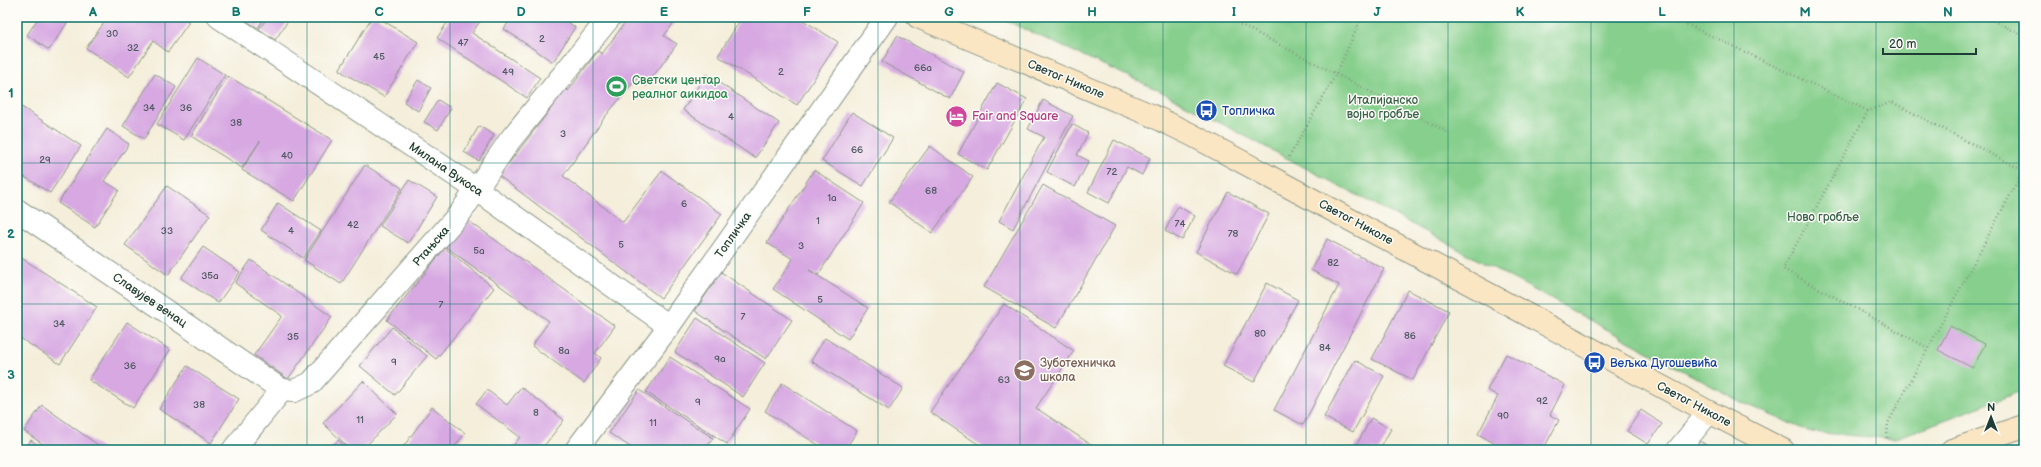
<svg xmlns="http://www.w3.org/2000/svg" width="2041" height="467" font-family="'Balsamiq Sans',sans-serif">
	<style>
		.green { fill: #86cf8c; stroke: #528660 }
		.building { fill: #d7a8e2 }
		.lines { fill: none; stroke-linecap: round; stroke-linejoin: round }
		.street-casing { stroke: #8a9687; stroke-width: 24 }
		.secondary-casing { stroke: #8a9687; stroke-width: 24 }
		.path { stroke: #8a9687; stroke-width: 2.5; stroke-dasharray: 1 3; stroke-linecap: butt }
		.street { stroke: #fff; stroke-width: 22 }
		.secondary { stroke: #fbe6c4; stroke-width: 22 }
		.grid { fill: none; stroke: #0f766e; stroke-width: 1; stroke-opacity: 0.55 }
		.labels { text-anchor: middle; stroke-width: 3; stroke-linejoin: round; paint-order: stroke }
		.number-label { font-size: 10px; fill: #4d5860 }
		.street-label { font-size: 12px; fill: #1f3d34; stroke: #fdfcf7 }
		.leisure-label { font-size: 12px; fill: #27864d; stroke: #fdfcf7; text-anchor: start }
		.park-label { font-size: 12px; fill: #39624a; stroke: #fdfcf7 }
		.transit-label { font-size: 12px; fill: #164399; stroke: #fdfcf7; text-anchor: start }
		.hotel-label { font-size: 12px; fill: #b23c85; stroke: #fdfcf7; text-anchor: start }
		.education-label { font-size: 12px; fill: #785e54; stroke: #fdfcf7; text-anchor: start }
		.neatline { fill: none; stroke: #0f766e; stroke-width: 1.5 }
		.grid-label { font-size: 13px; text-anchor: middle; font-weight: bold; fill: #0f766e }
	</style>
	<rect width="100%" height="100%" fill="#fdfcf7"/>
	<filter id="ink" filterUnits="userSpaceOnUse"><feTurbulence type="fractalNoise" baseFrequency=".025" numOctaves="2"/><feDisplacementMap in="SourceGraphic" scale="8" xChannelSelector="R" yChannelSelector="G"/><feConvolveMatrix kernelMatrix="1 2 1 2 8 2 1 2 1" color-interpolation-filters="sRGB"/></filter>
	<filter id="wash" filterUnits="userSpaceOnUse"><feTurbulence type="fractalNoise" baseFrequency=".012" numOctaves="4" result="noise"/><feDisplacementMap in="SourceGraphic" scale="16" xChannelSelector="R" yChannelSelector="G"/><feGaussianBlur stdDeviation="0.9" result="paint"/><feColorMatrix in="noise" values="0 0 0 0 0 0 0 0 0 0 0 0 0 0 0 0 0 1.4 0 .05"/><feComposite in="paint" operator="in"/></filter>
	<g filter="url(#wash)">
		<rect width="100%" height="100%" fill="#f4eeda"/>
		<polygon class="green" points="998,17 2024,17 2024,390 1894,439 1810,432 1743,403 1421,229 1158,90"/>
		<g id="blocks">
			<g class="building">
				<polygon points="39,17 71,17 49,50 27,35"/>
				<polygon points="108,17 182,17 189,22 168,52 153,41 129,77 86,48"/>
				<polygon points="240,17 265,17 258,28"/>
				<polygon points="268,17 290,18 275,40 259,29"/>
				<polygon points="372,17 377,17 418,42 384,97 339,70"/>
				<polygon points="451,17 483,17 472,33 540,78 527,98 437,38"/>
				<polygon points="512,17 559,17 575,27 553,62 504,29"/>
				<polygon points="629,17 678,17 664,36 677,44 646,86 636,79 604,118 563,176 623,222 662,171 722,214 661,298 499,176 566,89 568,91 598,51 602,54"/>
				<polygon points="742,17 798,17 838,42 797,105 718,56"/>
				<polygon points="897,36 964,72 950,99 882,62"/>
				<polygon points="198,58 225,75 184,140 157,124"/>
				<polygon points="155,74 176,87 144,139 123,126"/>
				<polygon points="706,74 779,123 755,158 683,110"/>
				<polygon points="228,76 332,140 294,201 242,170 260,141 242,168 191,136"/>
				<polygon points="418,80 431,88 418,111 404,102"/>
				<polygon points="997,83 1027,99 987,170 958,154"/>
				<polygon points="438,100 451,108 438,130 424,122"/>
				<polygon points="1043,100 1073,116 1013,229 999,221 1044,137 1028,129"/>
				<polygon points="17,104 81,146 50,193 17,172"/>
				<polygon points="852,112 893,138 863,186 822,161"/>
				<polygon points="1072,124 1088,133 1077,155 1089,161 1075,187 1047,172"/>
				<polygon points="479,126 494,135 479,161 464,152"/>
				<polygon points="107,129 129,144 104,181 119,190 95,227 58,203"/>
				<polygon points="1114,140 1150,158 1142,175 1127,167 1109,203 1088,192"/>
				<polygon points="930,146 973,177 932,233 889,202"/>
				<polygon points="365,165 402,188 341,284 304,260"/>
				<polygon points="814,170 864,203 818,275 809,270 868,308 848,339 773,289 793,259 767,243"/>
				<polygon points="409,180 437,197 408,243 380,226"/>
				<polygon points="1043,185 1115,226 1056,328 984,287"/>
				<polygon points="167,186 210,215 168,275 125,245"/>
				<polygon points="1228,192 1269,214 1237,274 1196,252"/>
				<polygon points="278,203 321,231 303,258 261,230"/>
				<polygon points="1178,206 1195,216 1182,240 1165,231"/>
				<polygon points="466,219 615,326 595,353 601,358 584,383 532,346 549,321 446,247"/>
				<polygon points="1327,239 1384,269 1303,425 1274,410 1339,285 1311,270"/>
				<polygon points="203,247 240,272 218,303 181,278"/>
				<polygon points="445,248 494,288 436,359 387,320"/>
				<polygon points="17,255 97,307 60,364 20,338 17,343"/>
				<polygon points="251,260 332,317 288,379 254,355 282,316 235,283"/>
				<polygon points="721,272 792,320 766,359 695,311"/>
				<polygon points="1267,283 1298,300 1254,382 1223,366"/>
				<polygon points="1408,290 1449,311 1413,380 1372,359"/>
				<polygon points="1004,304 1074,351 1036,408 1099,450 987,450 930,412"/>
				<polygon points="697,318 765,363 743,397 675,352"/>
				<polygon points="127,322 170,350 133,408 89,380"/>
				<polygon points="1950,326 1985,344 1973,368 1938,350"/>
				<polygon points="392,327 427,356 395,395 360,366"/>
				<polygon points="825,338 903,388 889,410 811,361"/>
				<polygon points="1506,354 1565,385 1550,415 1559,420 1543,450 1535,450 1528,447 1526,450 1499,450 1501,447 1478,434 1498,396 1487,390"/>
				<polygon points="670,357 750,409 727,444 646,392"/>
				<polygon points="1355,360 1384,376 1353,432 1324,417"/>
				<polygon points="187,366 239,399 211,443 159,409"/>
				<polygon points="363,381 397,414 362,450 351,450 323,423"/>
				<polygon points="782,383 857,431 845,450 826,450 765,411"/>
				<polygon points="521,387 564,420 541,450 510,450 520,437 476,404 487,390 507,405"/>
				<polygon points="639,390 713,438 705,450 635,450 609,433"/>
				<polygon points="42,405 105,450 51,450 24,431"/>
				<polygon points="432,407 465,433 452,450 401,450"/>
				<polygon points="1641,410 1662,424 1648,444 1627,431"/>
				<polygon points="1371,418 1391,429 1379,450 1354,450"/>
				<polygon points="31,440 46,450 24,450"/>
				<polygon points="338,440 349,450 329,450"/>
				<polygon points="1700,441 1713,450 1694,450"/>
			</g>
		</g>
	</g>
	<g filter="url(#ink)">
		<use href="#blocks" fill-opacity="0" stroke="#8a9687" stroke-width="1"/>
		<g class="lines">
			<defs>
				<g id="street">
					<polyline points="219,17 476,189 669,326"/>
					<polyline points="17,210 282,390"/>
					<polyline points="282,390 294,391 311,383 461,212 510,140 610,17"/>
					<polyline points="233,450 282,390"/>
					<polyline points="576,450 669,326 887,17"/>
					<polyline points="1678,450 1709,412"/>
				</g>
				<g id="secondary">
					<polyline points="918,17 1153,116 1192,135 1709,412 1783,450"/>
					<polyline points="1952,450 2024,426"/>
				</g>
			</defs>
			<use href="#street" class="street-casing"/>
			<use href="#secondary" class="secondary-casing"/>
			<g class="path">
				<polyline points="1226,17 1448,132"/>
				<polyline points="1672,17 1868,111 1892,102 2024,171"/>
				<polyline points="1986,17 2024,36"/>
				<polyline points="1868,111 1783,269 1928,348"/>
				<polyline points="1289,157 1336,74 1362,17"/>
				<polyline points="1887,438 1888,423 2023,171"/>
			</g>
			<use href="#street" class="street"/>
			<use href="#secondary" class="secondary"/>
		</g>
	</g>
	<path class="grid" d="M165 17V450M307 17V450M450 17V450M593 17V450M735 17V450M878 17V450M1020 17V450M1163 17V450M1306 17V450M1448 17V450M1591 17V450M1734 17V450M1876 17V450M17 163H2024M17 304H2024"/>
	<defs>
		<symbol id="stadium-disc" viewBox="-11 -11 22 22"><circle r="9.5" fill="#2e9e5b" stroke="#fdfcf7"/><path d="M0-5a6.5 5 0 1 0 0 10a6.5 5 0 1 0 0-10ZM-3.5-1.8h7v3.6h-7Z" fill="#fff"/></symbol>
		<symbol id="bus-disc" viewBox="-11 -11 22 22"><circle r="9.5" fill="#1a4fb4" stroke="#fdfcf7"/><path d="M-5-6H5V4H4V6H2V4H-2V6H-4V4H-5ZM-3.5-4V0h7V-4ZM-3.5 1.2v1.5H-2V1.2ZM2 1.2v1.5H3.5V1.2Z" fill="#fff"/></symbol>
		<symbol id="hotel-disc" viewBox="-11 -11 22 22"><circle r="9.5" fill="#d1479c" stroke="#fdfcf7"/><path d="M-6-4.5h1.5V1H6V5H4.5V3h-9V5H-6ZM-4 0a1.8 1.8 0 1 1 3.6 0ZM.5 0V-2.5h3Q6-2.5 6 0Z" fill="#fff"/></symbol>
		<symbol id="school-disc" viewBox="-11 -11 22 22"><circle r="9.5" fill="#8d6e63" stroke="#fdfcf7"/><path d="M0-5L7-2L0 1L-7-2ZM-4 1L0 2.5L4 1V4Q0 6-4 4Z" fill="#fff"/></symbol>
	</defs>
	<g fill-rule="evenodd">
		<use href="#stadium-disc" x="604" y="74" width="25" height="25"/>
		<use href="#bus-disc" x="1194" y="98" width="25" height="25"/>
		<use href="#hotel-disc" x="944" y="104" width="25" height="25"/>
		<use href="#bus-disc" x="1582" y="350" width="25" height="25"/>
		<use href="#school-disc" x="1012" y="358" width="25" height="25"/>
	</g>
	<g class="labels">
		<g class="number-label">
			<text x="112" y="37">30</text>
			<text x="542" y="42">2</text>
			<text x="463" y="46">47</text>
			<text x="133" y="51">32</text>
			<text x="379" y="60">45</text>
			<text x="923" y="71">66a</text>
			<text x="508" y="75">49</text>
			<text x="781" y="75">2</text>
			<text x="149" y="111">34</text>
			<text x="186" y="111">36</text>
			<text x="731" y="120">4</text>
			<text x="236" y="126">38</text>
			<text x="563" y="137">3</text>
			<text x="857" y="153">66</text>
			<text x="287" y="159">40</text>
			<text x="45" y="163">29</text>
			<text x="1112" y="175">72</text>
			<text x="931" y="194">68</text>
			<text x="832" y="201">1a</text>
			<text x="684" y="207">6</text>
			<text x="818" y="224">1</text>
			<text x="1180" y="227">74</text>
			<text x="353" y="228">42</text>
			<text x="167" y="234">33</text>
			<text x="291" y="234">4</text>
			<text x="1233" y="237">78</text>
			<text x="621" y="248">5</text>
			<text x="801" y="249">3</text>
			<text x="479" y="254">5a</text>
			<text x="1333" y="266">82</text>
			<text x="210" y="279">35a</text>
			<text x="820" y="303">5</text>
			<text x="441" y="308">7</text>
			<text x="743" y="320">7</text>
			<text x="59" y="327">34</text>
			<text x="1260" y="337">80</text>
			<text x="1410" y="339">86</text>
			<text x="293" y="340">35</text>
			<text x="1325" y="351">84</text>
			<text x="564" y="354">8a</text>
			<text x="720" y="362">9a</text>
			<text x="394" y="365">9</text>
			<text x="130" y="369">36</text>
			<text x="1004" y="383">63</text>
			<text x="1542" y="404">92</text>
			<text x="698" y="405">9</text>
			<text x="199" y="408">38</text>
			<text x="536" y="416">8</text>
			<text x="1503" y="419">90</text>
			<text x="360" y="423">11</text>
			<text x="653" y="426">11</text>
		</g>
		<g class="street-label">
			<text transform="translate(1066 79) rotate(23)" y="4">Светог Николе</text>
			<text transform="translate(446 169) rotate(34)" y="4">Милана Вукоса</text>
			<text transform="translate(1356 222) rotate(28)" y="4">Светог Николе</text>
			<text transform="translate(733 235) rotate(-55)" y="4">Топличка</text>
			<text transform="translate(431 246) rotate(-49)" y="4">Ртањска</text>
			<text transform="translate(150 300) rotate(34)" y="4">Славујев венац</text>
			<text transform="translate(1694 404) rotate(28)" y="4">Светог Николе</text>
		</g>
		<g class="leisure-label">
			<text x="632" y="84">Светски центар<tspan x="632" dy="14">реалног аикидоа</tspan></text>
		</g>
		<g class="park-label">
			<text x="1383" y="104">Италијанско<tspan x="1383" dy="14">војно гробље</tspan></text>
			<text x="1823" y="221">Ново гробље</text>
		</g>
		<g class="transit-label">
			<text x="1222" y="115">Топличка</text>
			<text x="1610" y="367">Вељка Дугошевића</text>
		</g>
		<g class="hotel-label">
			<text x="972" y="120">Fair and Square</text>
		</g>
		<g class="education-label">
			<text x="1040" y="367">Зуботехничка<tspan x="1040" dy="14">школа</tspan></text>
		</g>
	</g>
	<rect width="2041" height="467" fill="none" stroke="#fdfcf7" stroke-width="44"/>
	<g transform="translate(1991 417)" stroke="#fdfcf7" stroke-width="3" paint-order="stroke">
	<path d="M0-3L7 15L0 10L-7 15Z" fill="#1f3d34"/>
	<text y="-6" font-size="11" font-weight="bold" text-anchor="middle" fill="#1f3d34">N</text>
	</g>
	<path d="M1883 48v6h93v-6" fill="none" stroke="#1f3d34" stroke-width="2"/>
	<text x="1889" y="48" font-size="12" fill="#1f3d34" stroke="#fdfcf7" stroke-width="3" paint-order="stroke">20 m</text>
	<rect x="22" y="22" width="1997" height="423" class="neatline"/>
	<g class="grid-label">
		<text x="93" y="16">A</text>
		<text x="236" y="16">B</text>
		<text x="379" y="16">C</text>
		<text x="521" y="16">D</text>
		<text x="664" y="16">E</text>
		<text x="807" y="16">F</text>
		<text x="949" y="16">G</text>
		<text x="1092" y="16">H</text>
		<text x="1234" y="16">I</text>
		<text x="1377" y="16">J</text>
		<text x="1520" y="16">K</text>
		<text x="1662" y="16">L</text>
		<text x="1805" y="16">M</text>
		<text x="1948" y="16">N</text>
		<text x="11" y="97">1</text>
		<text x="11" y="238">2</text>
		<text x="11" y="379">3</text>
	</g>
</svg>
